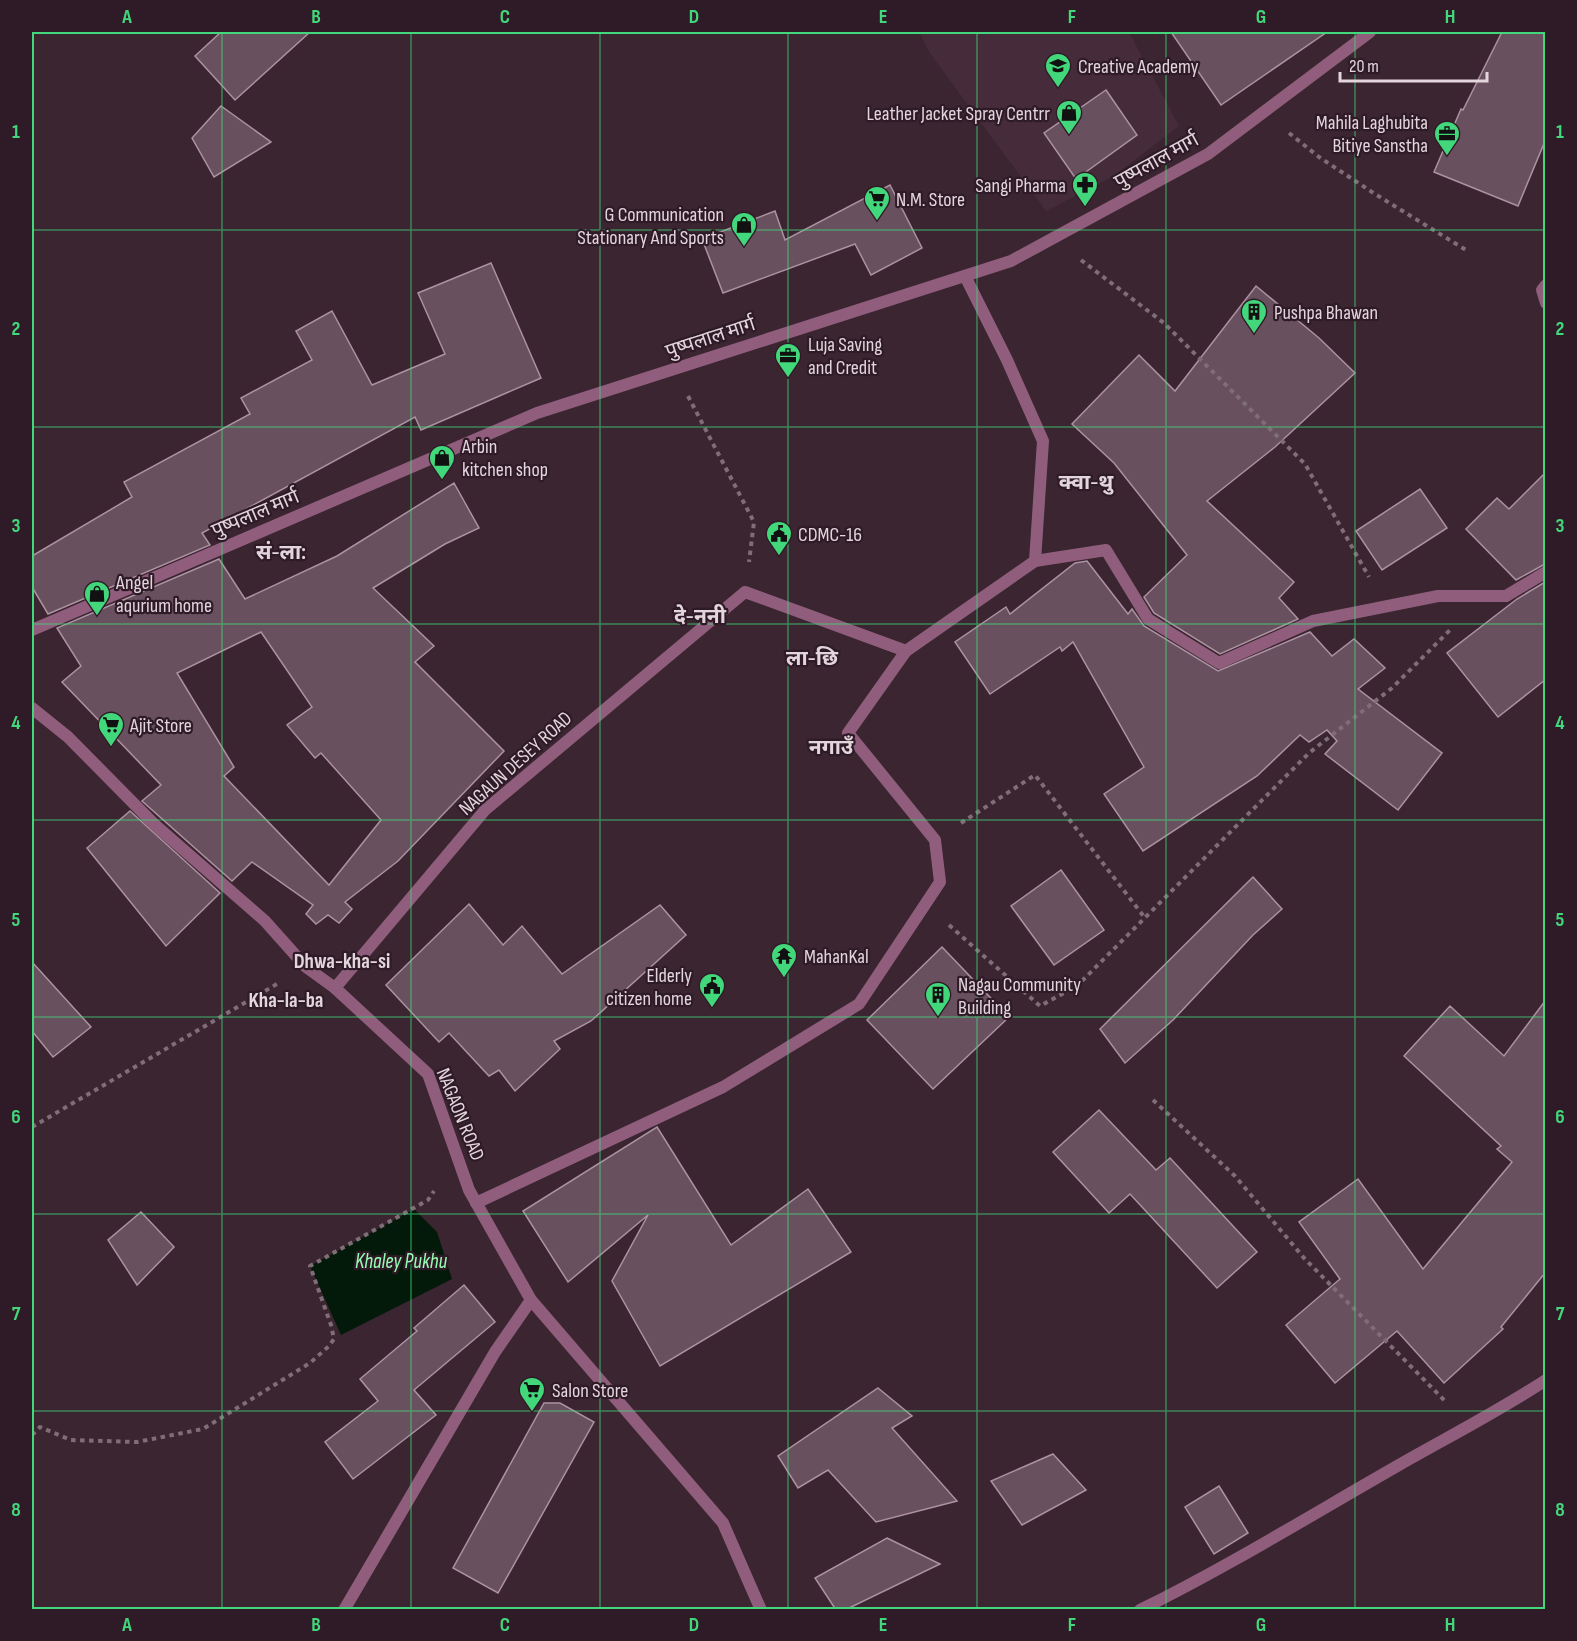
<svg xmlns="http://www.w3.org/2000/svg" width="1577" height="1641" font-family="'Sofia Sans Condensed','Noto Sans Devanagari',sans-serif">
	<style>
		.built { fill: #462b3b }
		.water { fill: #031a0a }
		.building { fill: #68505e; stroke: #ad92a1; stroke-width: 1.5; fill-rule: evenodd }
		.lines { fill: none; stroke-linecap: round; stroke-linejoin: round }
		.path { stroke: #7f6d77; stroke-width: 4; stroke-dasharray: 4.5 4.5; stroke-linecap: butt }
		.minor { stroke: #905e7c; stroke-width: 12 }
		.tertiary { stroke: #905e7c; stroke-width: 12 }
		.grid { fill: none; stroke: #42d77b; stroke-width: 1.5; stroke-opacity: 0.55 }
		.labels { text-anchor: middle; stroke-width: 4.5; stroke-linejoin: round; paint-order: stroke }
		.poi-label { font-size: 20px; fill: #e3d5dc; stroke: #2f1b27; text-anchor: start }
		.street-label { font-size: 20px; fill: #e3d5dc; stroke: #2f1b27 }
		.neighbourhood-label { font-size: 21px; font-weight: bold; fill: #e3d5dc; stroke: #2f1b27 }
		.water-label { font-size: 21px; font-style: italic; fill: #95feb3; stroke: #2f1b27 }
		.neatline { fill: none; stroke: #42d77b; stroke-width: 2 }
		.grid-label { font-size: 20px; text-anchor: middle; font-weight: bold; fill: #42d77b }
	</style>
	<rect width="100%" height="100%" fill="#3a2531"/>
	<polygon class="built" points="919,32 1129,32 1179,126 1114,176 1046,211 929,52"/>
	<polygon class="water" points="414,1209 437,1232 452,1279 341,1335 310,1266"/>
	<g class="building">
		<polygon points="221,32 310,32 235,100 195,56"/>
		<polygon points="1171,32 1327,32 1221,105"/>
		<polygon points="1502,32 1545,32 1545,141 1518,206 1434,172 1461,109 1463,110"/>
		<polygon points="1106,90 1137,135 1076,179 1044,133"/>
		<polygon points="221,106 271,142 214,177 192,138"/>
		<polygon points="890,185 922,248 871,275 855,244 723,293 702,239 775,211 785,240"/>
		<polygon points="491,263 541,378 421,430 415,417 202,533 210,545 48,614 32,587 32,556 132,497 124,482 250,414 241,398 312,360 296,331 332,311 372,385 445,354 418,293"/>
		<polygon points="1256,286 1319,338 1355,373 1275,447 1207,501 1294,582 1279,598 1298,619 1220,654 1154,613 1144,597 1187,555 1114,463 1072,424 1139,355 1175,391"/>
		<polygon points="1545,473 1545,564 1516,580 1466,529 1497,498 1509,509"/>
		<path d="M454 483 479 528 445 544 373 588 434 646 415 662 504 751 398 861 345 902 352 909 339 923 328 915 316 924 306 914 313 905 252 862 232 881 142 801 161 785 62 682 81 666 57 628 219 559 245 599 337 556ZM261 632 312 707 287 725 315 758 321 753 381 820 329 885 224 776 234 767 177 673Z"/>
		<polygon points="1420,489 1447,528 1382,570 1356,531"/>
		<polygon points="1087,561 1128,614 1132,609 1144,626 1218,671 1310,632 1332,656 1354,639 1385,668 1358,689 1442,753 1398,810 1325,754 1337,741 1327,730 1309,742 1300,735 1257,776 1143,851 1104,794 1144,767 1073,642 1062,651 1060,647 990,694 955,642 1006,607 1010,614 1075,563"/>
		<polygon points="1545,582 1545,680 1498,717 1447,653 1517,599"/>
		<polygon points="130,811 220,893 166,946 87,848"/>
		<polygon points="1061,870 1104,930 1054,965 1011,906"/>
		<polygon points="1253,877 1282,909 1253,935 1173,1020 1125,1063 1100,1029"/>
		<polygon points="469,904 503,945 522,926 562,974 660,905 686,935 591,1021 554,1041 560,1049 515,1091 499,1070 489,1076 449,1033 439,1042 386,985"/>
		<polygon points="942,947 1009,1017 933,1089 867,1020"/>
		<polygon points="32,962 91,1027 53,1057 32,1031"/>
		<polygon points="1545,1001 1545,1273 1501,1327 1503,1329 1444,1383 1397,1331 1335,1383 1286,1325 1340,1279 1299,1222 1358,1179 1423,1269 1512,1162 1497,1149 1501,1146 1404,1056 1450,1006 1504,1056"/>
		<polygon points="1099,1110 1156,1170 1170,1158 1257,1252 1217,1288 1130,1194 1109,1213 1053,1152"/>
		<polygon points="657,1127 731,1245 808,1189 851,1252 660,1366 612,1281 648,1215 568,1282 523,1211"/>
		<polygon points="141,1212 174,1247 137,1285 108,1240"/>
		<polygon points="464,1285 495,1322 414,1390 436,1415 353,1479 325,1442 378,1401 360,1379 417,1331 414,1328"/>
		<polygon points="878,1388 912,1416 892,1428 957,1501 876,1522 828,1470 798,1488 778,1456"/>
		<polygon points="544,1403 560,1403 594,1422 498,1593 453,1568"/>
		<polygon points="1053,1454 1086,1490 1022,1525 991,1481"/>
		<polygon points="1219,1486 1248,1533 1214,1554 1185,1507"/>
		<polygon points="887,1538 940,1564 845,1610 836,1610 815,1578"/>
	</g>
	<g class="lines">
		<g class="path">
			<polyline points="1289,133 1319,157 1375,194 1466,250"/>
			<polyline points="1081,260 1164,323 1305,464 1369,577"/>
			<polyline points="688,396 754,522 749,562"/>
			<polyline points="961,823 1035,775 1145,918"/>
			<polyline points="949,925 1040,1006 1077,986 1309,753 1392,688 1452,628"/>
			<polyline points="1153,1100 1235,1176 1304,1258 1446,1402"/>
			<polyline points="32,1127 277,984"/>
			<polyline points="32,1435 40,1427 71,1440 137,1442 203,1429 310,1363 329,1346 334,1339 331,1325 310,1266 428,1200 434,1191"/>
		</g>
		<g class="minor">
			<polyline points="1546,285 1542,290 1546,303"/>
			<polyline points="1035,561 1106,550 1148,619 1219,663 1313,621 1438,596 1506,596 1546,572"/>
			<polyline points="32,708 68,737 154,824 265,921 306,967 335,988 428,1074 469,1190 531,1300 723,1523 761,1610"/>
			<polyline points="335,988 485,810 745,592 906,651 1035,561 1043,441 1007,360 965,276"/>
			<polyline points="476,1203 723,1087 859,1004 940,882 935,840 848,733 906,651"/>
			<polyline points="344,1610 495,1352 531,1300"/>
			<path d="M1140 1610C1229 1566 1313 1514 1399 1465 1448 1437 1499 1411 1546 1380"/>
		</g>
		<polyline class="tertiary" points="32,630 537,413 1011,261 1208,154 1370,32"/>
	</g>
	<path class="grid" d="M222 32V1610M411 32V1610M600 32V1610M788 32V1610M977 32V1610M1166 32V1610M1355 32V1610M32 230H1546M32 427H1546M32 624H1546M32 820H1546M32 1017H1546M32 1214H1546M32 1411H1546"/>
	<defs>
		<symbol id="school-pin" viewBox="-11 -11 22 30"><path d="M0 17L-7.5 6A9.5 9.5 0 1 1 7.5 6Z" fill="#42d77b" stroke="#2f1b27"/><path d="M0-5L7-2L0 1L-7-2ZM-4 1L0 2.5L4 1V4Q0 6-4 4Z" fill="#111"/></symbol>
		<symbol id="shop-pin" viewBox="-11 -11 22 30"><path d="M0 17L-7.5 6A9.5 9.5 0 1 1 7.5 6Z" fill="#42d77b" stroke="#2f1b27"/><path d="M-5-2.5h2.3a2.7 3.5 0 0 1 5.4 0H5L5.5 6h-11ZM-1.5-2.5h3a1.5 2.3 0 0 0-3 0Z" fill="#111"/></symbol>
		<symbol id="office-pin" viewBox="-11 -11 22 30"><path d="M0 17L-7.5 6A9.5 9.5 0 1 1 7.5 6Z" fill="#42d77b" stroke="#2f1b27"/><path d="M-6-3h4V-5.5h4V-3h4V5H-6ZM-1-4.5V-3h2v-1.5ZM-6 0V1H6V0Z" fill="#111"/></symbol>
		<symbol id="pharmacy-pin" viewBox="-11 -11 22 30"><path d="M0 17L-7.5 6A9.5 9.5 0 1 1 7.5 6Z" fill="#42d77b" stroke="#2f1b27"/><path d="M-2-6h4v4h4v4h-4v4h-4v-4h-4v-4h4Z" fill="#111"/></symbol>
		<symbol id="supermarket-pin" viewBox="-11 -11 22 30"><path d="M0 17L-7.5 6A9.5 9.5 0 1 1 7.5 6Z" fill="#42d77b" stroke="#2f1b27"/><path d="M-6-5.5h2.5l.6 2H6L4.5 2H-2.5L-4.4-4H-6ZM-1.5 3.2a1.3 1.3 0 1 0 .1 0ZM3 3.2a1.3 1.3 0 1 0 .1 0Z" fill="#111"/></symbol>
		<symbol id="building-pin" viewBox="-11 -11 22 30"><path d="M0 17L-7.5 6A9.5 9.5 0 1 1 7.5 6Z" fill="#42d77b" stroke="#2f1b27"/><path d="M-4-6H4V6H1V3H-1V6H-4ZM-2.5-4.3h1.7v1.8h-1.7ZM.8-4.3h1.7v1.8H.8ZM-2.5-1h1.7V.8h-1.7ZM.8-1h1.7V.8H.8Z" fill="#111"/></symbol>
		<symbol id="civic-pin" viewBox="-11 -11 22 30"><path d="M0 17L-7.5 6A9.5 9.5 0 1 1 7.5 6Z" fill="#42d77b" stroke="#2f1b27"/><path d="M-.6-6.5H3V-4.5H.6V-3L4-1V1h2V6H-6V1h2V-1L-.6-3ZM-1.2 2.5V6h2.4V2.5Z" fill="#111"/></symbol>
		<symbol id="temple-pin" viewBox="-11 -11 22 30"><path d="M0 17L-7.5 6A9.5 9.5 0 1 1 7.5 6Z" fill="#42d77b" stroke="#2f1b27"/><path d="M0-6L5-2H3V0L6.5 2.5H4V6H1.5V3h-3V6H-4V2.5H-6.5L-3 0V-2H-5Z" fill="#111"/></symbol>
	</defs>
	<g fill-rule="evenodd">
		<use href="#school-pin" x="1043" y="51" width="30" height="40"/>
		<use href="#shop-pin" x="1054" y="98" width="30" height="40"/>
		<use href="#office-pin" x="1432" y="119" width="30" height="40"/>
		<use href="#pharmacy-pin" x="1070" y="170" width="30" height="40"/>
		<use href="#supermarket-pin" x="862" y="184" width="30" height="40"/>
		<use href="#shop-pin" x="729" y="210" width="30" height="40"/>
		<use href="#building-pin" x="1239" y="297" width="30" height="40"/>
		<use href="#office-pin" x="773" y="341" width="30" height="40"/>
		<use href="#shop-pin" x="427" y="443" width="30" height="40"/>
		<use href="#civic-pin" x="764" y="519" width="30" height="40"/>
		<use href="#shop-pin" x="82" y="579" width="30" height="40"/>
		<use href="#supermarket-pin" x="96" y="710" width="30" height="40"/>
		<use href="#temple-pin" x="769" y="941" width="30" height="40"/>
		<use href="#civic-pin" x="697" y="971" width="30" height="40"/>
		<use href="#building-pin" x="923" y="980" width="30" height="40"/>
		<use href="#supermarket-pin" x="517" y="1375" width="30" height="40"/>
	</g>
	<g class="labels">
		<g class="poi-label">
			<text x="1078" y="73">Creative Academy</text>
			<text x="1050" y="120" text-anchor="end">Leather Jacket Spray Centrr</text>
			<text x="1428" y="129" text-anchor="end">Mahila Laghubita<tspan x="1428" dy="23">Bitiye Sanstha</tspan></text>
			<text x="1066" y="192" text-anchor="end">Sangi Pharma</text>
			<text x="896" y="206">N.M. Store</text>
			<text x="724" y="221" text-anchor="end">G Communication<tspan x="724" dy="23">Stationary And Sports</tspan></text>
			<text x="1274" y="319">Pushpa Bhawan</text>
			<text x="808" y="351">Luja Saving<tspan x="808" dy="23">and Credit</tspan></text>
			<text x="462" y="453">Arbin<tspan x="462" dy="23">kitchen shop</tspan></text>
			<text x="798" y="541">CDMC-16</text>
			<text x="116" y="589">Angel<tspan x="116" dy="23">aqurium home</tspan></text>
			<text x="130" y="732">Ajit Store</text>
			<text x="804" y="963">MahanKal</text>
			<text x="692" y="982" text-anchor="end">Elderly<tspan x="692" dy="23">citizen home</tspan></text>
			<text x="958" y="991">Nagau Community<tspan x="958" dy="23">Building</tspan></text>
			<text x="552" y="1397">Salon Store</text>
		</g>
		<g class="street-label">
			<text transform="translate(1156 160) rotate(-29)" y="7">पुष्पलाल मार्ग</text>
			<text transform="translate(710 337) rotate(-18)" y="7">पुष्पलाल मार्ग</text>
			<text transform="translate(255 513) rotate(-23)" y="7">पुष्पलाल मार्ग</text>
			<text transform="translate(515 763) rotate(-42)" y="7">NAGAUN DESEY ROAD</text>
			<text transform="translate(461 1114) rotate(68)" y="7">NAGAON ROAD</text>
		</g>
		<g class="neighbourhood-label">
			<text x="1086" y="489">क्वा-थु</text>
			<text x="281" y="559">सं-ला:</text>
			<text x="700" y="623">दे-ननी</text>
			<text x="812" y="665">ला-छि</text>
			<text x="831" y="754">नगाउँ</text>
			<text x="342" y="968">Dhwa-kha-si</text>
			<text x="286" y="1007">Kha-la-ba</text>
		</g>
		<g class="water-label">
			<text x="401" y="1268">Khaley Pukhu</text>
		</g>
	</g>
	<rect width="1577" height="1641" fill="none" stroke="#2f1b27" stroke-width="66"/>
	<path d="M1340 72v9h147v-9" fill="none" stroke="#e3d5dc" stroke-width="3"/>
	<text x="1349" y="72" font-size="18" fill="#e3d5dc" stroke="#2f1b27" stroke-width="4.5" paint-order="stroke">20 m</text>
	<rect x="33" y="33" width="1511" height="1575" class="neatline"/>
	<g class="grid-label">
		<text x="127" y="23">A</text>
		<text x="316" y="23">B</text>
		<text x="505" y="23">C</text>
		<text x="694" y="23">D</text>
		<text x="883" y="23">E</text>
		<text x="1072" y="23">F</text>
		<text x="1261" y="23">G</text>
		<text x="1450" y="23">H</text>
		<text x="16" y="138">1</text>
		<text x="1560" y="138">1</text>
		<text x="16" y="335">2</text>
		<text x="1560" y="335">2</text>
		<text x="16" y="532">3</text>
		<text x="1560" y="532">3</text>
		<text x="16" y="729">4</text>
		<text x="1560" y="729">4</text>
		<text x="16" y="926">5</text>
		<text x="1560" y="926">5</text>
		<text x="16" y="1123">6</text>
		<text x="1560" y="1123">6</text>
		<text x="16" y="1320">7</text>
		<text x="1560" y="1320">7</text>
		<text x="16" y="1516">8</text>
		<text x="1560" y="1516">8</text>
		<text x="127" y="1631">A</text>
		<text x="316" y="1631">B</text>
		<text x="505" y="1631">C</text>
		<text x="694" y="1631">D</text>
		<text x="883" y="1631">E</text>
		<text x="1072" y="1631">F</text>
		<text x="1261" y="1631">G</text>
		<text x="1450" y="1631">H</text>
	</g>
</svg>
